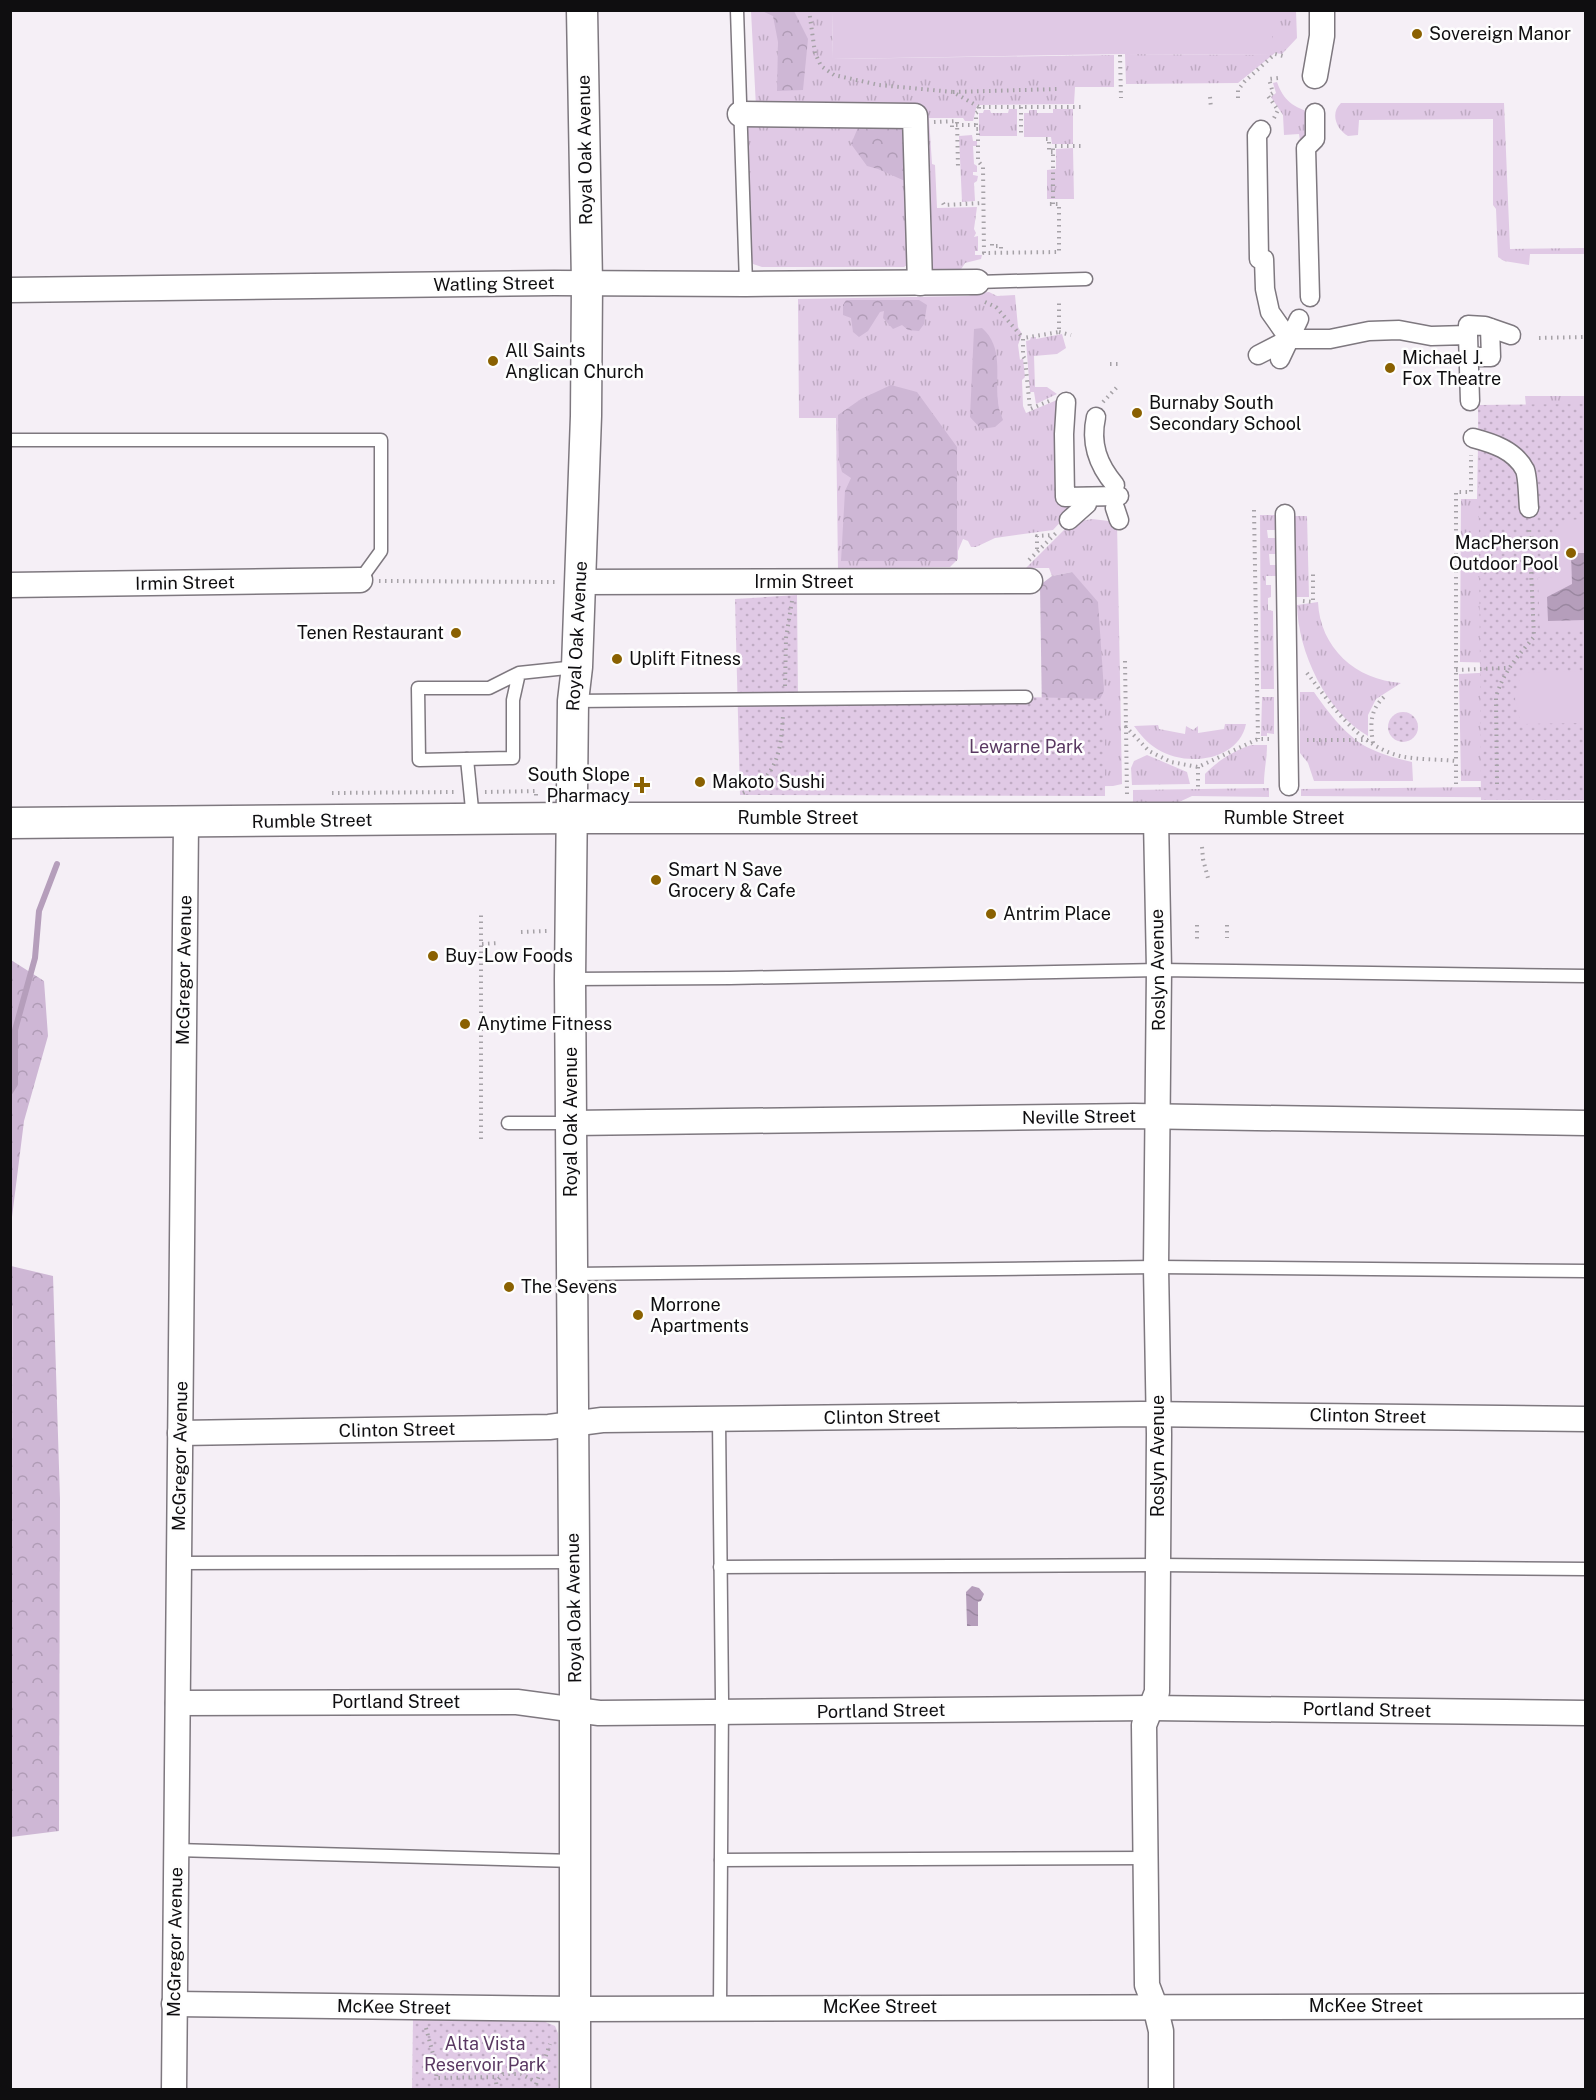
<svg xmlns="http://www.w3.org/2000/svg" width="1596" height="2100" font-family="'Public Sans',sans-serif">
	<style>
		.grass { fill: url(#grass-tufts) }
		.forest { fill: url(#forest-crowns) }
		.park { fill: url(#park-dots) }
		.pitch { fill: #e0c9e5 }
		.water { fill: url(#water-waves) }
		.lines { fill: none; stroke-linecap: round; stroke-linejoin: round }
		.stream { stroke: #b59ebb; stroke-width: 6 }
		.service-casing { stroke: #7e787f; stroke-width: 15 }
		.pedestrian-casing { stroke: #7e787f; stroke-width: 21 }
		.minor-casing { stroke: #7e787f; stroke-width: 27 }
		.tertiary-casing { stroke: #7e787f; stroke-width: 33 }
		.path { stroke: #a6a2a7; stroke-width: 4; stroke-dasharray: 1.5 4.5; stroke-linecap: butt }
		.service { stroke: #fff; stroke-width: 12 }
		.pedestrian { stroke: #fff; stroke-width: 18 }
		.minor { stroke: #fff; stroke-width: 24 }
		.tertiary { stroke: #fff; stroke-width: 30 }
		.poi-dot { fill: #8a6101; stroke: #fefefe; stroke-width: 2 }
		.labels { text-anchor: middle; stroke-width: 5; stroke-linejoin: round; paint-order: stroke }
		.poi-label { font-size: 18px; fill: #0f0e10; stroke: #fefefe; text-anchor: start }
		.street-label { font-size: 18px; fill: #0f0e10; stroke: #fefefe }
		.park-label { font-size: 18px; fill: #593861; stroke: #fefefe }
	</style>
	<defs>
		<pattern id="grass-tufts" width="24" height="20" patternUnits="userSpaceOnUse" patternTransform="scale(1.5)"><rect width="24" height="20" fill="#e0c9e5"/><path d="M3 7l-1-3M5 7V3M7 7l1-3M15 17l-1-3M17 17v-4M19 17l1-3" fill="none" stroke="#bfabc3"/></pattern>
		<pattern id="forest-crowns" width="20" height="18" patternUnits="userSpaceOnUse" patternTransform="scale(1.5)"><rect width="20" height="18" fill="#ceb7d5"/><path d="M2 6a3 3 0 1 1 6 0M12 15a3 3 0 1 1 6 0" fill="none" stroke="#b09cb6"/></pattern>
		<pattern id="park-dots" width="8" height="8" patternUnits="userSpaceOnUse" patternTransform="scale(1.5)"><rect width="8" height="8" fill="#e0c9e5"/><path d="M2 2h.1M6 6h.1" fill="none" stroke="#bfabc3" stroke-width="1.8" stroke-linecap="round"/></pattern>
		<pattern id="water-waves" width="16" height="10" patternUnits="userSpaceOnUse" patternTransform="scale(1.5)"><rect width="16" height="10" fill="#b59ebb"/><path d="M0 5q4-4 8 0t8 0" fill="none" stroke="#9a87a0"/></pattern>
	</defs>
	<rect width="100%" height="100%" fill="#f5eff6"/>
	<g class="grass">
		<polygon points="751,11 832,11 833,59 1114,55 1114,87 1075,87 1074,104 977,105 973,121 965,121 963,118 929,118 932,164 935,165 937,208 977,207 974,229 976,233 974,237 978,236 978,251 975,251 975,255 982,255 981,259 965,263 960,271 936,271 929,267 928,253 923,105 756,107"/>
		<polygon points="1272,11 1296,11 1297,38 1282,54 1275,53 1238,83 1126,84 1125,54 1271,55"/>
		<path d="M1277 82C1283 100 1294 108 1313 113V135L1301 147 1299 134 1284 135 1283 115 1271 97 1276 93 1273 83Z"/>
		<path d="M1341 103H1504L1510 249 1585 248V254H1530L1529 265 1504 261 1498 257 1496 209 1493 205V119L1359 120 1358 135 1348 136C1336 129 1330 113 1341 103Z"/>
		<polygon points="1009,109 1017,109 1017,136 979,136 979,113 983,113 984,110 990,110 991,113 1008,113"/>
		<polygon points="1053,109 1073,109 1073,144 1052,144 1051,137 1024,137 1024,113 1029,113 1029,110 1037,110 1037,113 1053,113"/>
		<polygon points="905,120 909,264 904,267 762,267 753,264 749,253 748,123"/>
		<polygon points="972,135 973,141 977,141 977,146 973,146 974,164 977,166 977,172 973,172 973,175 978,176 977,181 974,183 975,201 962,202 959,136"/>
		<polygon points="1073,148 1074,199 1047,199 1047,170 1056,169 1056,149"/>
		<polygon points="989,292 997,296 1015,295 1018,327 1022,334 1018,345 1020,360 1023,358 1025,377 1022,380 1023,406 1026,413 1057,400 1059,504 1077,504 1053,530 995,538 976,547 971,547 968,541 963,539 958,551 958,559 950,567 838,569 836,418 799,418 798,299 968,296 977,293"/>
		<polygon points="1062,334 1066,348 1057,354 1034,356 1035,387 1047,387 1057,394 1036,404 1034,392 1030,392 1026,341 1030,340 1031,337 1036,337 1036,339"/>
		<polygon points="1525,396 1585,396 1585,487 1551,405 1526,406"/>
		<polygon points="1478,447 1488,447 1504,663 1460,662 1461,499 1477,499"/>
		<polygon points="1260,515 1276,515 1276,530 1267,530 1268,538 1276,538 1276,554 1269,554 1270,565 1276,565 1276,576 1266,576 1266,585 1271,585 1271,597 1268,598 1268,610 1273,611 1274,689 1261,689"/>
		<polygon points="1293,516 1307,516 1309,597 1294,597"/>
		<polygon points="1092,519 1117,522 1122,784 1113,786 757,791 1042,703 1072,572 1052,576 1049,568 1026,568 1071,523"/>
		<path d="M1318 602C1320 648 1356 680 1401 683L1376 699 1368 715V736C1326 712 1298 652 1297 605Z"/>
		<polygon points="1497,672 1494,781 1461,781 1459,674"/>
		<path d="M1300 692H1314C1327 711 1349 740 1371 749 1384 755 1398 759 1412 762L1413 781H1314L1308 763 1300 753Z"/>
		<polygon points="1262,697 1274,697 1274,734 1267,733 1267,736 1261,736"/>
		<path d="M1225 724H1246C1238 762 1185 767 1157 749 1147 743 1140 734 1134 726L1158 725 1159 729 1185 734 1186 726 1193 730 1198 726V733L1224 729Z"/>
		<path d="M1252 745H1267C1267 759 1264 770 1264 784H1205V774C1216 762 1236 749 1252 745Z"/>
		<polygon points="1147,755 1187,772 1190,784 1132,785 1131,768 1134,761"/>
		<polygon points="1585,786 1586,798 1301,796 1301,789"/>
		<polygon points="1269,788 1269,797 1192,796 1177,803 1133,803 1133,790"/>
	</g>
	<g class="forest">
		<polygon points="762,11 794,11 808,39 803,90 777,91 778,42 773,16"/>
		<polygon points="860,123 906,128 905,181 878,169 867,166 851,144"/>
		<polygon points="846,300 919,300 927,305 924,324 919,331 908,330 902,325 893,329 883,318 884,311 880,312 868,331 859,337 853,332 851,318 843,315 843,305"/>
		<path d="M982 328C1004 347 995 376 998 401 998 408 1001 414 1003 420L995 427 981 429 970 417 974 329Z"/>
		<polygon points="891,385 917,392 957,447 957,561 841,561 845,491 851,478 842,472 839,461 838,415 861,399"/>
		<polygon points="1072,572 1098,602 1104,691 1092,715 1042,715 1040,585 1052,576"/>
		<polygon points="11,960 44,981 48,1036 24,1121 11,1225"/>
		<polygon points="11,1266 53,1276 60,1500 59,1831 11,1837"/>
	</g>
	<g class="park">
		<polygon points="1585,404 1585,800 1481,800 1478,405"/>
		<polygon points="797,595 798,700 1026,697 1105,699 1105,796 740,795 735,599"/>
		<circle cx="1403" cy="727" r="15"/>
		<polygon points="10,1306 13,1306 11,1880 10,1880"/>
		<polygon points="413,2019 543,2021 555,2026 558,2033 558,2089 412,2089"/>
	</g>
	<g class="pitch">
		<polygon points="832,11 1272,11 1272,55 1125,54 833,59"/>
		<polygon points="1585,519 1585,631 1540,631 1538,578 1556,577 1555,529 1566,528 1566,520"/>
		<polygon points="1585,671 1585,723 1521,724 1515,699 1521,673"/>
	</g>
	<g class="water">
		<polygon points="1571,553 1585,553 1585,620 1548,621 1547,597 1572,584"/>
		<polygon points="972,1586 979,1588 984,1594 981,1601 978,1602 978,1626 967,1626 966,1592"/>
	</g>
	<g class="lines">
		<polyline class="stream" points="10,1092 15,1084 15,1030 35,958 39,911 57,864"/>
		<defs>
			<g id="service">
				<polyline points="737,10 746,284"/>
				<polyline points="977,282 1086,279"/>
				<polyline points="10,440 381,440 381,551 360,580"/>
				<polyline points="519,673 513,700 513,758 419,760 418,688 489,688 519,673 576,667"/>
				<polyline points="573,701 1026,697"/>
				<polyline points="467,759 473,819"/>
				<polyline points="570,979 730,978 1159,970 1586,976"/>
				<polyline points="508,1123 570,1123"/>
				<polyline points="573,1274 1156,1267 1586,1271"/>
				<polyline points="719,1420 722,1699 720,2008"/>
				<polyline points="179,1563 573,1562"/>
				<polyline points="720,1567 1158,1565 1586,1569"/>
				<polyline points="176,1850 575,1861"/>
				<polyline points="721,1860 1146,1858"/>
			</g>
			<g id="pedestrian">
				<polyline points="1261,130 1257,135 1259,259 1264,259 1265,289 1270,312 1289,339"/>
				<polyline points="1310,297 1306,148 1315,139 1315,113"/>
				<polyline points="1468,335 1468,325 1485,326 1511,335"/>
				<polyline points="1258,355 1289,339 1330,339 1369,331 1399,330 1431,336 1468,335 1470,401"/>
				<polyline points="1469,357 1491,357 1490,328"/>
				<polyline points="1280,359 1299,319"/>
				<polyline points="1066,402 1064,434 1065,497 1119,496"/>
				<path d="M1096 417C1090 444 1098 465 1115 485"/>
				<path d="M1473 438C1492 443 1515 450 1525 470 1528 478 1528 498 1529 508"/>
				<polyline points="1115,508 1119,520"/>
				<polyline points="1285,514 1289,786"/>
				<polyline points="1069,520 1087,504 1087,497"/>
			</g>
			<g id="minor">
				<polyline points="1315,76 1322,36 1322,10"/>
				<polyline points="740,114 915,116 920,283"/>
				<polyline points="10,290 554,283 746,284 977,282"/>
				<polyline points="579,582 1030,581"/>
				<polyline points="10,585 360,580"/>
				<polyline points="1156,819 1159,970 1156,1267 1159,1434 1157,1692 1144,1725 1147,1985 1155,2006 1161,2031 1161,2090"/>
				<polyline points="572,1123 1134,1116 1586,1123"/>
				<polyline points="180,1433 549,1427 602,1420 1141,1414 1586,1419"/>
				<polyline points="178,1703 517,1702 599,1713 1151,1708 1586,1713"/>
				<polyline points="174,2004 575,2009 1586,2006"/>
				<polyline points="174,2090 186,822"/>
			</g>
			<g id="tertiary">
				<polyline points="10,823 572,818 1586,818"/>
				<polyline points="575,2090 575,1691 570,979 573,701 577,667 586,416 587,283 582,10"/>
			</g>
		</defs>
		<use href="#service" class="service-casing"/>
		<use href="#pedestrian" class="pedestrian-casing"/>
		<use href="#minor" class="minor-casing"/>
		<use href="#tertiary" class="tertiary-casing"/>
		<g class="path">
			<polyline points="809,10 815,53 821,66 834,75 879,85 953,92 979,107 1085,107"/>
			<polyline points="1120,55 1121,98"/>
			<polyline points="953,92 1058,89"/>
			<polyline points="1210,97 1211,108"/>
			<polyline points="1238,98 1238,90 1245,81 1275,54 1283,56"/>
			<polyline points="979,107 979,111 976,113 976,129 978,129 978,161 983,167 984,253 1059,252 1059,204 1047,204"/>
			<polyline points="1021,107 1021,137"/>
			<polyline points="1274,118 1278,110 1268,96 1273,93 1269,79 1278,78"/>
			<polyline points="934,122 957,121 958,168"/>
			<polyline points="952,127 952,125 976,125"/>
			<polyline points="1046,139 1049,139 1049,152 1053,152"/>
			<polyline points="943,203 944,205 983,203"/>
			<polyline points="1053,204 1053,146 1085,146"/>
			<polyline points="992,244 992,246 1001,246 1001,252"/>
			<polyline points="985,302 996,307 1023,338"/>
			<polyline points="1059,332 1071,335"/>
			<polyline points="1539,338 1586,337"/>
			<polyline points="1110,364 1121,364"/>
			<polyline points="1049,401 1030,409 1025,359 1023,356 1023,338 1059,332 1059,303"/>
			<polyline points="1103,402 1118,386"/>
			<polyline points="1254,510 1258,739"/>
			<polyline points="1037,549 1037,536 1053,535"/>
			<polyline points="1029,560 1058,531"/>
			<polyline points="379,581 557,582"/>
			<polyline points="1303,601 1313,602 1313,571"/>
			<polyline points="1125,661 1126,727"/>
			<polyline points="1456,670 1507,668"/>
			<path d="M1307 673C1332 705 1357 745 1400 756 1417 760 1438 759 1456 761V492H1471V455"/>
			<polyline points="785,686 786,638 792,601"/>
			<polyline points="1307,740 1368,740"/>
			<path d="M1373 743C1370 724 1370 710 1384 697"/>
			<polyline points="1198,767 1198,787"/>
			<polyline points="1456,784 1456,761"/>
			<path d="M1497 784 1496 697C1503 672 1518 656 1534 637L1529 526"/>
			<polyline points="485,792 536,791 536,796"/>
			<polyline points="332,793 457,792"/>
			<path d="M743 793C778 777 781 750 783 715"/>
			<polyline points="1127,794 1126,727 1149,751 1171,762 1198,767 1258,739 1272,739"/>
			<polyline points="1202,847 1203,859 1209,882"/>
			<polyline points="1197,925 1197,939"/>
			<polyline points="1227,925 1227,938"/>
			<polyline points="521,932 547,931"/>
			<polyline points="482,944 498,943"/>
			<polyline points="481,1139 481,915"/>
			<polyline points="426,2028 437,2069 436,2078 499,2077"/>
			<polyline points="497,2090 496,2082 503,2074 521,2074 536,2082"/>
			<polyline points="534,2090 550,2044"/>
		</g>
		<use href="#service" class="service"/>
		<use href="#pedestrian" class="pedestrian"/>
		<use href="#minor" class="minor"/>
		<use href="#tertiary" class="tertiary"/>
	</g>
	<g class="poi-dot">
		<circle cx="1417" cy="34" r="6"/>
		<circle cx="493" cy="361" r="6"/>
		<circle cx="1390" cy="368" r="6"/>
		<circle cx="1137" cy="413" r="6"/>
		<circle cx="1571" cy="553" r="6"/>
		<circle cx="456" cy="633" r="6"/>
		<circle cx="617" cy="659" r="6"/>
		<circle cx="700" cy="782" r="6"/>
		<path d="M639 776h6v6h6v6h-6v6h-6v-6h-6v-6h6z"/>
		<circle cx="656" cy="880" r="6"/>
		<circle cx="991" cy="914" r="6"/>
		<circle cx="433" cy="956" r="6"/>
		<circle cx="465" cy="1024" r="6"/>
		<circle cx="509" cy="1287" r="6"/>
		<circle cx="638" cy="1315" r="6"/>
	</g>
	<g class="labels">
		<g class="poi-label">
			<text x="1429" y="40">Sovereign Manor</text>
			<text x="505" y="357">All Saints<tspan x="505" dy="21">Anglican Church</tspan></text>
			<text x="1402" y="364">Michael J.<tspan x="1402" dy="21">Fox Theatre</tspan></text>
			<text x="1149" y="409">Burnaby South<tspan x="1149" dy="21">Secondary School</tspan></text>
			<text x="1559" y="549" text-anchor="end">MacPherson<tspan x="1559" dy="21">Outdoor Pool</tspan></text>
			<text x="444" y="639" text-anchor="end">Tenen Restaurant</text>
			<text x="629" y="665">Uplift Fitness</text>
			<text x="630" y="781" text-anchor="end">South Slope<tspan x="630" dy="21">Pharmacy</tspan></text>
			<text x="712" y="788">Makoto Sushi</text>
			<text x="668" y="876">Smart N Save<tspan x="668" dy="21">Grocery &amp; Cafe</tspan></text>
			<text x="1003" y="920">Antrim Place</text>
			<text x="445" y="962">Buy-Low Foods</text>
			<text x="477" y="1030">Anytime Fitness</text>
			<text x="521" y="1293">The Sevens</text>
			<text x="650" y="1311">Morrone<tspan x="650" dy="21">Apartments</tspan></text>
		</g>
		<g class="street-label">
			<text transform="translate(585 150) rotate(-91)" y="6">Royal Oak Avenue</text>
			<text transform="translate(494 284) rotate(-1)" y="6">Watling Street</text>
			<text x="804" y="588">Irmin Street</text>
			<text transform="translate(185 583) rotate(-1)" y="6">Irmin Street</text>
			<text transform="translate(577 636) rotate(-87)" y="6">Royal Oak Avenue</text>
			<text x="798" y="824">Rumble Street</text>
			<text x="1284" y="824">Rumble Street</text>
			<text transform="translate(312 821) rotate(-1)" y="6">Rumble Street</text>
			<text transform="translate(184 970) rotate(-89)" y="6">McGregor Avenue</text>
			<text transform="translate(1158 970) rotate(-91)" y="6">Roslyn Avenue</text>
			<text transform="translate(1079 1117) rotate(-1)" y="6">Neville Street</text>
			<text transform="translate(571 1122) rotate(-90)" y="6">Royal Oak Avenue</text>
			<text transform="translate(1368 1416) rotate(1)" y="6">Clinton Street</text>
			<text transform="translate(882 1417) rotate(-1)" y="6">Clinton Street</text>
			<text transform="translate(397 1430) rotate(-1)" y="6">Clinton Street</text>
			<text transform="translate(180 1456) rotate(-89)" y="6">McGregor Avenue</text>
			<text transform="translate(1158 1456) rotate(-90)" y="6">Roslyn Avenue</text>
			<text transform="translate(574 1608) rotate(-91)" y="6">Royal Oak Avenue</text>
			<text x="396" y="1708">Portland Street</text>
			<text transform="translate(1367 1710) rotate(1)" y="6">Portland Street</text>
			<text transform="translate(881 1711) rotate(-1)" y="6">Portland Street</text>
			<text transform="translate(175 1942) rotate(-89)" y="6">McGregor Avenue</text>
			<text x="1366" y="2012">McKee Street</text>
			<text transform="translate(394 2007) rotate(1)" y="6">McKee Street</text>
			<text x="880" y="2013">McKee Street</text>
		</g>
		<g class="park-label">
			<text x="1026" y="753">Lewarne Park</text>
			<text x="485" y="2050">Alta Vista<tspan x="485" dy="21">Reservoir Park</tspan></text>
		</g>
	</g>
	<rect width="1596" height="2100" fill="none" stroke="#0f0e10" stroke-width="24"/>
</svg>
